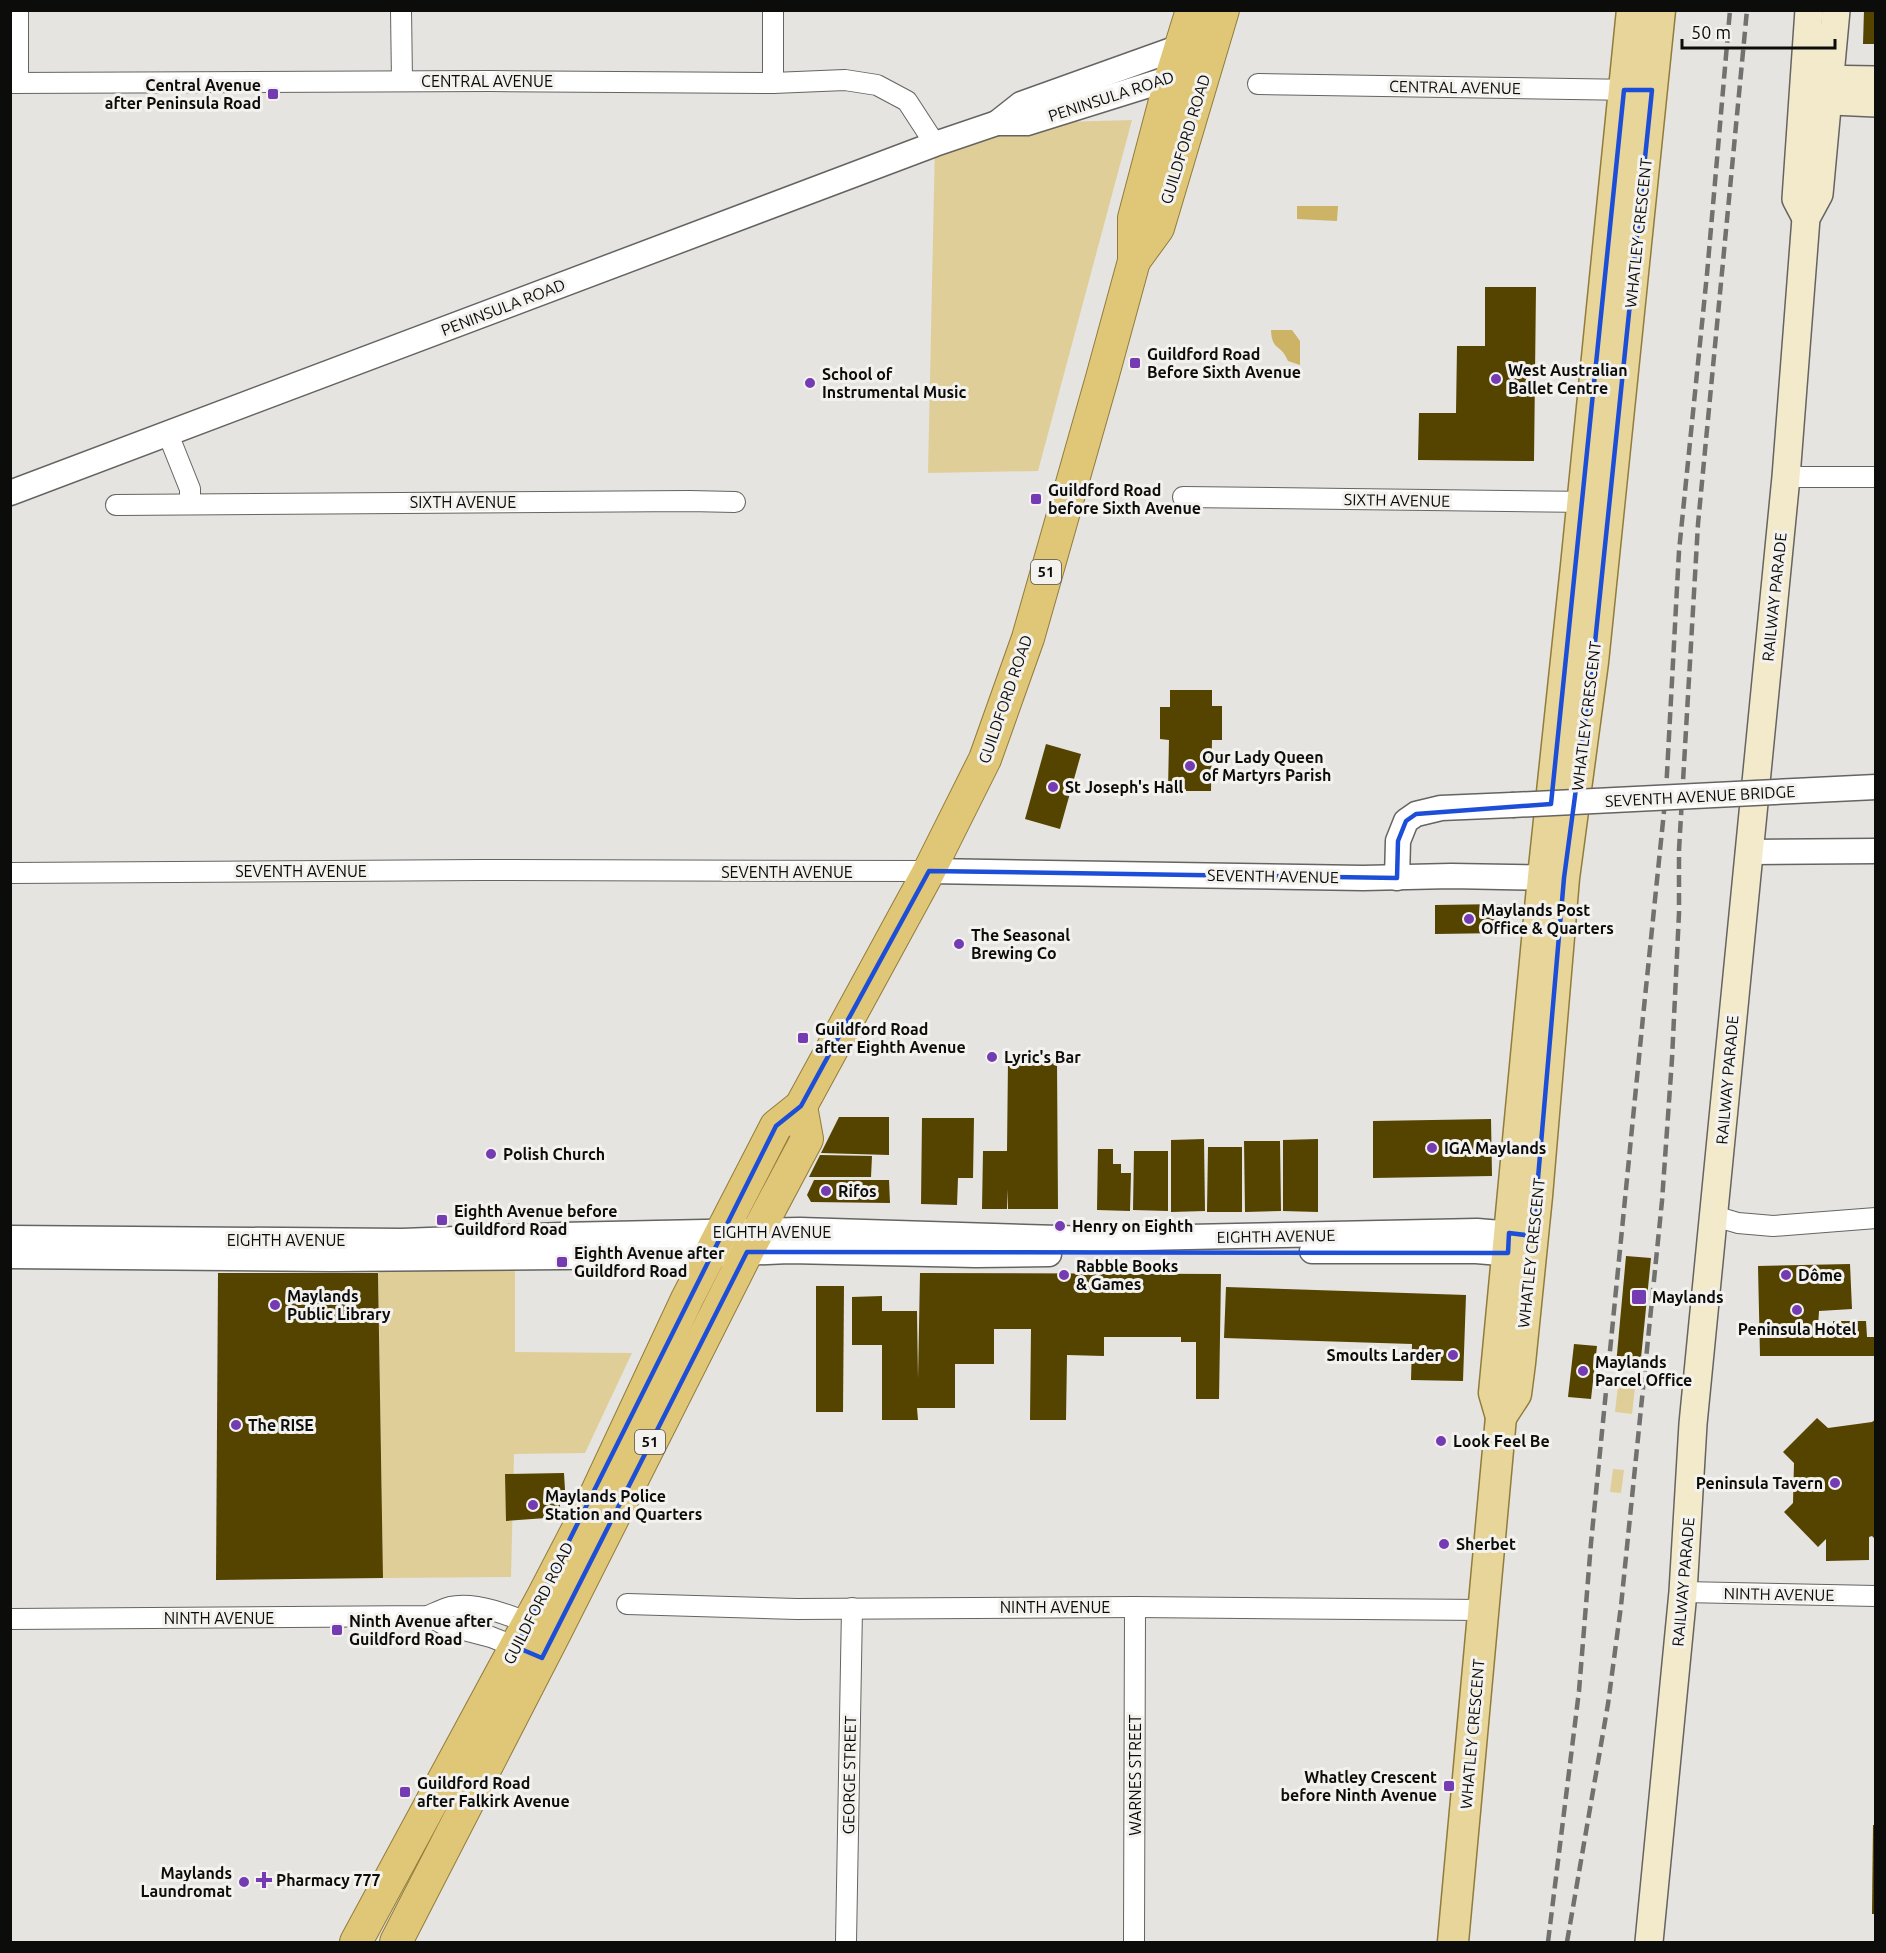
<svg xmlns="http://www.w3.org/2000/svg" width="1886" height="1953" font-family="Ubuntu,sans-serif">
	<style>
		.green { fill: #e0ce98 }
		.water { fill: #ccb366 }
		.building { fill: #554300 }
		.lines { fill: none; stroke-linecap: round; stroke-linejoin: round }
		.minor-casing { stroke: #656461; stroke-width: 22 }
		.tertiary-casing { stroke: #656461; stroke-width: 27 }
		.secondary-casing { stroke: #656461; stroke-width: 30 }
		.primary-casing { stroke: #917c3b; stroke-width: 33 }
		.trunk-casing { stroke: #917c3b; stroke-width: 34 }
		.minor { stroke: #fff; stroke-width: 20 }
		.tertiary { stroke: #fff; stroke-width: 24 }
		.secondary { stroke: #f3eacc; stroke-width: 27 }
		.primary { stroke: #e8d599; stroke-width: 30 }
		.trunk { stroke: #e0c777; stroke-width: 32 }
		.rail { stroke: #71716f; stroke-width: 4.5; stroke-dasharray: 12 6; stroke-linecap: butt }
		.tertiary-bridge-casing { stroke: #656461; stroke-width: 27; stroke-linecap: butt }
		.tertiary-bridge { stroke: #fff; stroke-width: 24 }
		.marked { fill: none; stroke: #1d4ed8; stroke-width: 4.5; stroke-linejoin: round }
		.poi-dot { fill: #743bb2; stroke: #f3f2ee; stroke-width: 2 }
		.labels { text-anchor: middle; stroke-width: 6; stroke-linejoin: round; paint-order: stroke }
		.shield { fill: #f3f2ee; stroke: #51514f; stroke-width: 1.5 }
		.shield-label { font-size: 15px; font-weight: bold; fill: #0c0c0b }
		.street-label { font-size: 16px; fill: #0c0c0b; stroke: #f3f2ee }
		.poi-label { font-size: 16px; font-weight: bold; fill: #0c0c0b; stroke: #f3f2ee; text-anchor: start }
	</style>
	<rect width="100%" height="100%" fill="#e5e4e1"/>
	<g class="green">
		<polygon points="1132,120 1038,471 928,473 935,144 1027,123"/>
		<polygon points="515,1258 515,1352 632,1353 585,1453 514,1454 511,1577 383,1578 378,1259"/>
		<polygon points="1619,1377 1636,1379 1632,1414 1615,1412"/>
		<polygon points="1613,1469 1624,1470 1621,1493 1610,1492"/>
	</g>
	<g class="water">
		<polygon points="1297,206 1338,206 1337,221 1297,219"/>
		<path d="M1271 330H1292L1300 341V365L1288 361C1281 343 1272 352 1271 330Z"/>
	</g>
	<g class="building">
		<polygon points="1864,10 1876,10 1876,44 1863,44"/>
		<polygon points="1485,287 1536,287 1534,461 1418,460 1419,413 1456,413 1457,346 1485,346"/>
		<polygon points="1170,690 1212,690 1212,706 1222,706 1222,740 1212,740 1211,791 1168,791 1169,740 1160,739 1160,707 1170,707"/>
		<polygon points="1046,744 1081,754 1060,829 1025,819"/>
		<polygon points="1502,904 1503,933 1435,934 1435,905"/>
		<polygon points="1008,1061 1057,1061 1058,1209 1008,1209 1008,1189 1007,1209 982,1209 983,1151 1007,1151"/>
		<polygon points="839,1117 889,1117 889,1155 821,1153"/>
		<polygon points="922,1118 974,1118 973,1178 958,1178 957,1205 921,1204"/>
		<polygon points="1491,1119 1492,1176 1373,1178 1373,1121"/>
		<polygon points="1204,1139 1205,1211 1171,1212 1171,1140"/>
		<polygon points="1318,1139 1318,1212 1283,1211 1283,1140"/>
		<polygon points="1244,1141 1280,1141 1281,1211 1245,1212"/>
		<polygon points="1208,1147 1242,1147 1242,1212 1207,1212"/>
		<polygon points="1098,1149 1113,1149 1113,1164 1121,1164 1121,1173 1131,1173 1130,1211 1097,1210"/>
		<polygon points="1134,1151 1168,1151 1168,1211 1133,1210"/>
		<polygon points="820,1155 872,1156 871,1177 809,1177"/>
		<polygon points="814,1180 889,1180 890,1203 811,1202 807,1195"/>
		<polygon points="1626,1256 1651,1258 1640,1368 1616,1365"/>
		<polygon points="1850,1264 1852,1309 1819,1311 1818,1327 1833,1328 1833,1321 1866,1321 1867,1337 1876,1337 1875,1356 1760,1356 1758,1266"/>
		<polygon points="218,1273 378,1273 383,1578 216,1580"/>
		<polygon points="920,1273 1221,1274 1219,1399 1196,1399 1196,1342 1181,1342 1181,1337 1104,1337 1104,1356 1067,1355 1066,1420 1030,1420 1031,1329 994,1329 994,1364 955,1364 955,1408 917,1408 918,1420 882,1420 882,1345 852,1345 852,1297 882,1296 882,1311 917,1311 918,1379"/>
		<polygon points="816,1286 844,1286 843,1412 816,1412"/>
		<polygon points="1226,1287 1466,1295 1463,1381 1411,1380 1412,1344 1224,1338"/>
		<polygon points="1574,1344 1597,1346 1591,1399 1568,1397"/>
		<polygon points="1817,1418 1828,1428 1872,1422 1876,1419 1876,1540 1872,1536 1869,1537 1869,1560 1826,1561 1826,1539 1818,1547 1784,1512 1793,1503 1794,1463 1783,1452"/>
		<polygon points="564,1473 565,1490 560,1493 560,1517 506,1521 505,1474"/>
		<polygon points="1873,1825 1876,1825 1876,1914 1872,1914"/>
	</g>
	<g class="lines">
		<defs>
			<g id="minor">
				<polyline points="401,10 402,81"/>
				<polyline points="10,83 490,81 773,83 845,80 877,85 907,101 935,144"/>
				<polyline points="18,83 18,10"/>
				<polyline points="773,83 773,10"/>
				<polyline points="1258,84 1634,90"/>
				<polyline points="168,434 190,489 190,503"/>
				<polyline points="1786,477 1876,477"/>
				<polyline points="1183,497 1592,502"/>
				<polyline points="116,505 689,501 735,502"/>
				<polyline points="10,873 480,870 929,871"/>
				<polyline points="1714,1216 1738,1223 1773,1226 1876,1218"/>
				<polyline points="1683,1592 1876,1596"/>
				<polyline points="627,1604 797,1609 1135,1607 1483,1610"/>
				<polyline points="428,1616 445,1625 491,1637 526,1651"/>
				<path d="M10 1619 428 1616C435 1613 443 1609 450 1607 477 1601 514 1617 538 1627"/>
				<polyline points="846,1942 852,1608"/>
				<polyline points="1134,1942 1135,1607"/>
			</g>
			<g id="tertiary">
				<polyline points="997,123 1021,104 1180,47"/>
				<polyline points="10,493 935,144 997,123 1027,123 1171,78 1184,73"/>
				<polyline points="1748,852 1876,851"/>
				<polyline points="929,871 1363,878 1451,876 1560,878"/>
				<polyline points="1397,878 1398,841 1406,821 1416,814 1441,808 1512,805"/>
				<polyline points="10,1238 402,1241 561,1235 800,1230 1093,1239 1477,1231 1525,1235"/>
				<polyline points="1312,1251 1476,1251 1526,1255"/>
				<polyline points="10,1256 333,1259 669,1256 789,1251 976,1255 1049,1254"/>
			</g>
			<g id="secondary">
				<polyline points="1812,79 1876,80"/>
				<polyline points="1811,100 1876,103"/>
				<polyline points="1806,218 1796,199 1809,10"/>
				<polyline points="1649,1942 1683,1592 1693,1424 1786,477 1806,218 1819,194 1836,10"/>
			</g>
			<g id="primary">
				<polyline points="1501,1417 1516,1394 1520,1363 1537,1196 1564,878 1593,662 1660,10"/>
				<polyline points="1453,1942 1501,1417 1494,1393 1543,877 1576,566 1632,10"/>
			</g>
			<g id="trunk">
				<polyline points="1134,261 1158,228 1223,10"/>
				<polyline points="356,1942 543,1596 595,1496 687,1299 776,1126 801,1106 929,871 985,759 1028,638 1102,378 1134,261 1134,218 1171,78 1192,10"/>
				<polyline points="396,1942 555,1633 747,1252 807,1139 801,1106"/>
			</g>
		</defs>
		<use href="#minor" class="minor-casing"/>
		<use href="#tertiary" class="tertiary-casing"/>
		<use href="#secondary" class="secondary-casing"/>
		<use href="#primary" class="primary-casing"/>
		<use href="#trunk" class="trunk-casing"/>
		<use href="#minor" class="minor"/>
		<use href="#tertiary" class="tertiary"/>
		<use href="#secondary" class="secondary"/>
		<use href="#primary" class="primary"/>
		<use href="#trunk" class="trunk"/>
		<g class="rail">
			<polyline points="1548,1942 1579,1691 1591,1543 1643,1017 1666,792 1679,551 1707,274 1730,10"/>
			<polyline points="1567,1942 1608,1704 1621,1606 1662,1201 1672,1059 1679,913 1679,850 1698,524 1747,10"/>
		</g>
		<defs>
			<polyline id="tertiary-bridge" points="1512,805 1876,787"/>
		</defs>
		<use href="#tertiary-bridge" class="tertiary-bridge-casing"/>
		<use href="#tertiary-bridge" class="tertiary-bridge"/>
	</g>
	<path class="marked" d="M1624 90H1652L1593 662 1564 878 1533 1236 1509 1233 1508 1253 747 1252 542 1658 516 1647 776 1126 801 1106 929 871 1397 878 1398 841 1406 821 1416 814 1551 804Z"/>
	<g class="poi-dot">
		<rect x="267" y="88" width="12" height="12" rx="3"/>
		<rect x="1129" y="357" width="12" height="12" rx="3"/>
		<circle cx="1496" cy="379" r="6"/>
		<circle cx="810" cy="383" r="6"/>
		<rect x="1030" y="493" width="12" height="12" rx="3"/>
		<circle cx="1190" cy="766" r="6"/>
		<circle cx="1053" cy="787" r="6"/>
		<circle cx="1469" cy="919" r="6"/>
		<circle cx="959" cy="944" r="6"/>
		<rect x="797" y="1032" width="12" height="12" rx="3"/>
		<circle cx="992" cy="1057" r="6"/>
		<circle cx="1432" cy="1148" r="6"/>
		<circle cx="491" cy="1154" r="6"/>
		<circle cx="826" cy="1191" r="6"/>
		<rect x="436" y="1214" width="12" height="12" rx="3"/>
		<circle cx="1060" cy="1226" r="6"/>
		<rect x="556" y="1256" width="12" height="12" rx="3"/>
		<circle cx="1064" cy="1275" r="6"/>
		<circle cx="1786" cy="1275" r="6"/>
		<rect x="1631" y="1289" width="16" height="16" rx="3"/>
		<circle cx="275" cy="1305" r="6"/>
		<circle cx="1797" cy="1310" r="6"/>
		<circle cx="1453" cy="1355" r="6"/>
		<circle cx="1583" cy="1371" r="6"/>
		<circle cx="236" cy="1425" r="6"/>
		<circle cx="1441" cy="1441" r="6"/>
		<circle cx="1835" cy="1483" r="6"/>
		<circle cx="533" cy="1505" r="6"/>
		<circle cx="1444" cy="1544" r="6"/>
		<rect x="331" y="1624" width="12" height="12" rx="3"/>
		<rect x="1443" y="1780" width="12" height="12" rx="3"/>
		<rect x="399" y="1786" width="12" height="12" rx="3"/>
		<path d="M261 1871h6v6h6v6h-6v6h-6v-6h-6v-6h6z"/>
		<circle cx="244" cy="1882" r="6"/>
	</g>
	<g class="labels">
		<g class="shield">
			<rect x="1031" y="560" width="30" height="24" rx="4.5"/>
			<rect x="635" y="1430" width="30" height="24" rx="4.5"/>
		</g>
		<g class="shield-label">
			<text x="1046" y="577">51</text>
			<text x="650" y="1447">51</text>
		</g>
		<g class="street-label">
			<text x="487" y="87">CENTRAL AVENUE</text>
			<text transform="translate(1455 87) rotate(1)" y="6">CENTRAL AVENUE</text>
			<text transform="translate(1111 96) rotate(-18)" y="6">PENINSULA ROAD</text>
			<text transform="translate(1185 139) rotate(-73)" y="6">GUILDFORD ROAD</text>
			<text transform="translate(1638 233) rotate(-84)" y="6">WHATLEY CRESCENT</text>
			<text transform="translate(503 307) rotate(-21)" y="6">PENINSULA ROAD</text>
			<text transform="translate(1397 500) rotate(1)" y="6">SIXTH AVENUE</text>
			<text x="463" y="508">SIXTH AVENUE</text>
			<text transform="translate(1774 597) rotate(-84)" y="6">RAILWAY PARADE</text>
			<text transform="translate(1005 699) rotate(-71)" y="6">GUILDFORD ROAD</text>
			<text transform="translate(1586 716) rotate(-83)" y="6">WHATLEY CRESCENT</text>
			<text transform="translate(1700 796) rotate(-3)" y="6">SEVENTH AVENUE BRIDGE</text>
			<text x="301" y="877">SEVENTH AVENUE</text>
			<text x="787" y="878">SEVENTH AVENUE</text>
			<text transform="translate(1273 876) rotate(1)" y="6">SEVENTH AVENUE</text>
			<text transform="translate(1727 1080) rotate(-85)" y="6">RAILWAY PARADE</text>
			<text x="772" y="1238">EIGHTH AVENUE</text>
			<text transform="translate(1276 1236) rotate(-1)" y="6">EIGHTH AVENUE</text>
			<text x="286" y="1246">EIGHTH AVENUE</text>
			<text transform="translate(1531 1253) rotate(-84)" y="6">WHATLEY CRESCENT</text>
			<text transform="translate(1683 1582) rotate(-85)" y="6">RAILWAY PARADE</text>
			<text transform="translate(1779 1594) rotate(1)" y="6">NINTH AVENUE</text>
			<text transform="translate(538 1603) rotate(-63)" y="6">GUILDFORD ROAD</text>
			<text x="1055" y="1613">NINTH AVENUE</text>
			<text x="219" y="1624">NINTH AVENUE</text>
			<text transform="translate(1472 1734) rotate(-85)" y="6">WHATLEY CRESCENT</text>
			<text transform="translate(849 1775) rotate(-89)" y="6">GEORGE STREET</text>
			<text transform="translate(1135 1775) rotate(-90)" y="6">WARNES STREET</text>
		</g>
		<g class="poi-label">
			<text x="261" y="91" text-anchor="end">Central Avenue<tspan x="261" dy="18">after Peninsula Road</tspan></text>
			<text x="1147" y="360">Guildford Road<tspan x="1147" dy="18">Before Sixth Avenue</tspan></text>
			<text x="1508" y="376">West Australian<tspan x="1508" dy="18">Ballet Centre</tspan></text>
			<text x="822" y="380">School of<tspan x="822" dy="18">Instrumental Music</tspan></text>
			<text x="1048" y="496">Guildford Road<tspan x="1048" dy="18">before Sixth Avenue</tspan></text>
			<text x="1202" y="763">Our Lady Queen<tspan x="1202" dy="18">of Martyrs Parish</tspan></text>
			<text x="1065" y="793">St Joseph's Hall</text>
			<text x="1481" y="916">Maylands Post<tspan x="1481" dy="18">Office &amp; Quarters</tspan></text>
			<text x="971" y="941">The Seasonal<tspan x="971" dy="18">Brewing Co</tspan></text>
			<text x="815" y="1035">Guildford Road<tspan x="815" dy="18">after Eighth Avenue</tspan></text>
			<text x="1004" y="1063">Lyric's Bar</text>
			<text x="1444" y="1154">IGA Maylands</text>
			<text x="503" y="1160">Polish Church</text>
			<text x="838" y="1197">Rifos</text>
			<text x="454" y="1217">Eighth Avenue before<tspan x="454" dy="18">Guildford Road</tspan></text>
			<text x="1072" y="1232">Henry on Eighth</text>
			<text x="574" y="1259">Eighth Avenue after<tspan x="574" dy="18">Guildford Road</tspan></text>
			<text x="1076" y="1272">Rabble Books<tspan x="1076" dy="18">&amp; Games</tspan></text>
			<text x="1798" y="1281">Dôme</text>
			<text x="287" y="1302">Maylands<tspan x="287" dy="18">Public Library</tspan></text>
			<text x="1652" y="1303">Maylands</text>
			<text x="1797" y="1335" text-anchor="middle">Peninsula Hotel</text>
			<text x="1441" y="1361" text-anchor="end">Smoults Larder</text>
			<text x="1595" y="1368">Maylands<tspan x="1595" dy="18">Parcel Office</tspan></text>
			<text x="248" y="1431">The RISE</text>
			<text x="1453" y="1447">Look Feel Be</text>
			<text x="1823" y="1489" text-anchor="end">Peninsula Tavern</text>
			<text x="545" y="1502">Maylands Police<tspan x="545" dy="18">Station and Quarters</tspan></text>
			<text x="1456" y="1550">Sherbet</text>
			<text x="349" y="1627">Ninth Avenue after<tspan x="349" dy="18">Guildford Road</tspan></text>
			<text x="1437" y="1783" text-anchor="end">Whatley Crescent<tspan x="1437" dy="18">before Ninth Avenue</tspan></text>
			<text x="417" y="1789">Guildford Road<tspan x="417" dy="18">after Falkirk Avenue</tspan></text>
			<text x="232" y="1879" text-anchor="end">Maylands<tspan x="232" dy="18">Laundromat</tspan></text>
			<text x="276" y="1886">Pharmacy 777</text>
		</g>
	</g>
	<rect width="1886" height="1953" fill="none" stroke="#0c0c0b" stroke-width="24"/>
	<path d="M1682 39v9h153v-9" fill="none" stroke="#0c0c0b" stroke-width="3"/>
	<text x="1691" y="39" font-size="18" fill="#0c0c0b" stroke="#f3f2ee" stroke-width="4.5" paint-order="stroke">50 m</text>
</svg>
